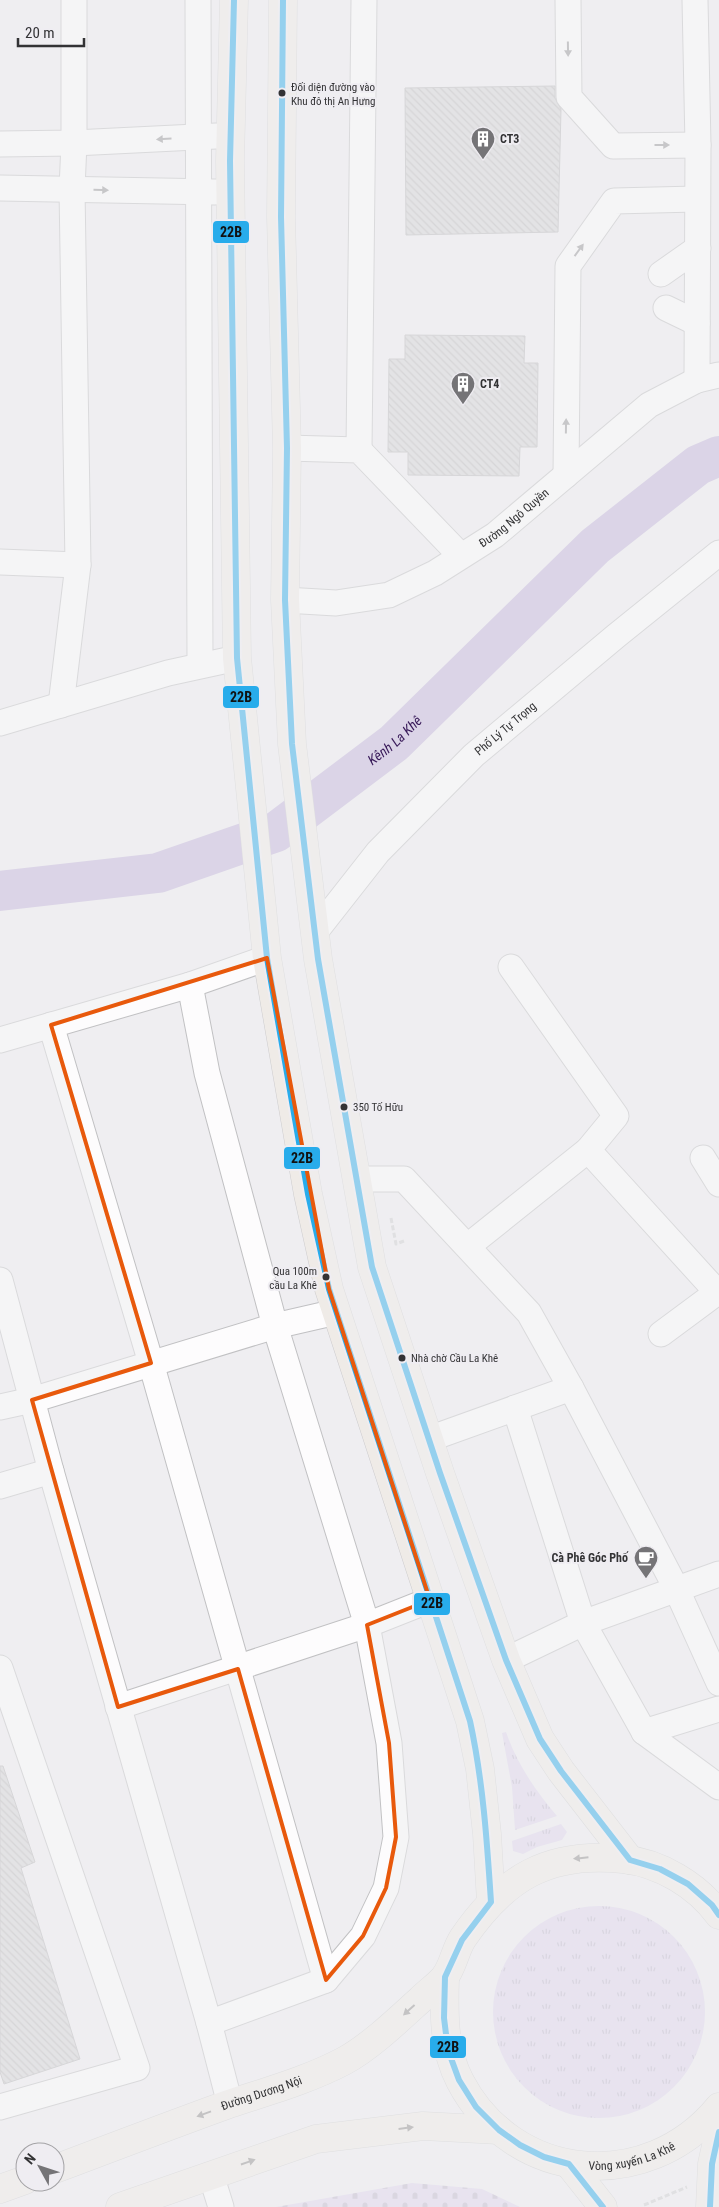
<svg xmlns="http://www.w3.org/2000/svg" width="719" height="2207" font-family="'Roboto Condensed',sans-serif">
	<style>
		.grass { fill: url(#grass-tufts) }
		.cemetery { fill: url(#cemetery-stones) }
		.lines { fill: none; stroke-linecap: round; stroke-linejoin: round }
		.river { stroke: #c3b4db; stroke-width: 40 }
		.building { fill: url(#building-back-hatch); stroke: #b9b8bb }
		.minor-casing { stroke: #c1c1c3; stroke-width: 27 }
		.major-casing { stroke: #cdccce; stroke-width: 29 }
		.path { stroke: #ceced0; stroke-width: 3; stroke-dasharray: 5 2.5; stroke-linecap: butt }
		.minor { stroke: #fdfcfd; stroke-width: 25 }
		.major { stroke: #efebe7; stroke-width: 28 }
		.bus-1-casing { stroke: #efedf2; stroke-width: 10 }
		.bus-1 { stroke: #28aceb; stroke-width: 6 }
		.oneway { fill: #989899 }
		.oneway2 { fill: #918f8e }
		.marked { fill: none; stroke: #e8590c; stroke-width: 4; stroke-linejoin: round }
		.bus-dot { fill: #333335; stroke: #efedf2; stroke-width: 2 }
		.labels { text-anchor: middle; stroke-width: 4; stroke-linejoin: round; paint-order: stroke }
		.bus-label { font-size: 11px; fill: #333335; stroke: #efedf2; text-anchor: start }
		.poi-label { font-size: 12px; font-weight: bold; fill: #333335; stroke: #efedf2; text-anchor: start }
		.street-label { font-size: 12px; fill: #333335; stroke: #efedf2 }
		.water-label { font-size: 14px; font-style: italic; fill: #381959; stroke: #efedf2 }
		.line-badge { stroke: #efedf2; stroke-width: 2 }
		.pale-badge-label { font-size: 14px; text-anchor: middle; font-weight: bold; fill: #111 }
	</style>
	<defs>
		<pattern id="grass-tufts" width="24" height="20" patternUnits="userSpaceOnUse" patternTransform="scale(1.25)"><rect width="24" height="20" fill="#dfd6ee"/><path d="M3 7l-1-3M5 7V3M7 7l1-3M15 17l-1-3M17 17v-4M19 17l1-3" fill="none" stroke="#c0b8cd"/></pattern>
		<pattern id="cemetery-stones" width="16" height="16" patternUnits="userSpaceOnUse" patternTransform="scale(1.25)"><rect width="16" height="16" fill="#dfd6ee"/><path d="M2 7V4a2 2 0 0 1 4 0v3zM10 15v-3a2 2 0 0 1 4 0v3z" fill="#c0b8cd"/></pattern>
		<pattern id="building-back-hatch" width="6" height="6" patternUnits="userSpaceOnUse" patternTransform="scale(1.25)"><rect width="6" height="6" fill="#d6d5d7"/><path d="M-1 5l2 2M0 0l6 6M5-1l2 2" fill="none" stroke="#b8b7b9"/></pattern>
	</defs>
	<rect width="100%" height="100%" fill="#efeef1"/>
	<g class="grass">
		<path d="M506 1732C517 1764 535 1790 557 1816L515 1830 512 1787 502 1733Z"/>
		<polygon points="561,1824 567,1832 562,1840 537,1847 523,1854 513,1851 512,1841"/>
		<circle cx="599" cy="2012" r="106"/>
	</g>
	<polygon class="cemetery" points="412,2183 482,2189 520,2207 276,2207"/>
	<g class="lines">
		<path class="river" id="s1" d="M0 891 158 873 276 832 394 743 595 546 698 465 719 456"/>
	</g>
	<g class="building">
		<polygon points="555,86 555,98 561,109 558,232 406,235 405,88"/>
		<polygon points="405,335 525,336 524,363 538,363 537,447 520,447 519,476 408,475 408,452 388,452 389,359 405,359"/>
		<polygon points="0,1766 3,1766 35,1862 21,1868 80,2059 4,2084 0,2072"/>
	</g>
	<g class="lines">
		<defs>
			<g id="minor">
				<polyline points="198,0 200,665"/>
				<polyline points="568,0 569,97 613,146 698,145"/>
				<polyline points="695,0 698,145 697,380"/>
				<polyline points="0,144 74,143 216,136"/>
				<polyline points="0,188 215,192"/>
				<polyline points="661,274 698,248"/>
				<polyline points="666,308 697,323"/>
				<polyline points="287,448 359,450 460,555"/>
				<polyline points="359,450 364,0"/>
				<polyline points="566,475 568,266 614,201 696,199"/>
				<polyline points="0,562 78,565"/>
				<path id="s2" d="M285 600 336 603 389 595 435 573 495 535 649 405 697 380 719 375"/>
				<polyline points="61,705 78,565 72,189 74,143 74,0"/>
				<polyline points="0,723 168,673 237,658"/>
				<path id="s3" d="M316 931 378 852 474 755 616 636 719 553"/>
				<polyline points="511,967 616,1116 588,1150 717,1292"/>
				<polyline points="190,985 207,1073 275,1326 367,1625 389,1743 396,1837 386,1888 363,1936 326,1980 209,2023"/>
				<polyline points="51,1025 151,1363 326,1980"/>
				<polyline points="0,1040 190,985 267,958"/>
				<polyline points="703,1158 719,1184"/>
				<polyline points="357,1179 404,1179 529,1313 571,1388 676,1588 719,1683"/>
				<polyline points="468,1246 588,1150"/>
				<polyline points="0,1280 51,1471 209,2023 230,2104"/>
				<polyline points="661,1334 719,1291"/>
				<polyline points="0,1407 32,1400 275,1326 336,1312"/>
				<polyline points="515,1408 583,1623 644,1732 719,1787"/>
				<polyline points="429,1439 571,1388"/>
				<polyline points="0,1486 51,1471"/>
				<polyline points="506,1660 583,1623 719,1574"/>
				<polyline points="0,1668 137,2068 0,2107"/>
				<polyline points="118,1707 367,1625 430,1600"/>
				<polyline points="644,1732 719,1709"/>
				<polyline points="211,2175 221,2207"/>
			</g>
			<g id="major">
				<polyline points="234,0 230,161 237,658 267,958 308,1194 329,1289 470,1721 480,1769 487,1834 491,1902"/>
				<polyline points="283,0 281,217 287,448 285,600 292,744 318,959 372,1267 440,1473 506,1660 540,1739 561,1771 630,1860"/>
				<path id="s4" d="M445 1977C444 2012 443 2049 460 2081 513 2183 647 2195 719 2107"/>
				<polyline points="569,2164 603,2207"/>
				<path id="s5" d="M55 2169C113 2147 171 2125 229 2104 268 2091 308 2080 344 2061 370 2047 399 2019 421 1999 428 1992 438 1985 444 1978 453 1967 455 1950 463 1938 504 1878 548 1851 623 1859 660 1863 697 1885 719 1915"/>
				<polyline points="0,2189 25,2180"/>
				<polyline points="120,2207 316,2139 423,2126 499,2130"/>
				<polyline points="710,2207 712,2164 719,2132"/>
			</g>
		</defs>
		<use href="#minor" class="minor-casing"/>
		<use href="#major" class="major-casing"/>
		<g class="path">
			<polyline points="391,1218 396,1244 404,1241"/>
			<polyline points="644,2205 687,2187"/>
		</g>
		<use href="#minor" class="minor"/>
		<use href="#major" class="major"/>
		<defs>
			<g id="bus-1">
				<path d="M234 0 230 161 237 658 267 958 308 1194 329 1289 470 1721C483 1781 487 1841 491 1902L462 1940 445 1977 444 2018 448 2050 459 2080 476 2107 499 2130 520 2145 544 2157 569 2164 603 2207"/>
				<polyline points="283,0 281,217 287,448 285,600 292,744 318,959 372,1267 440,1473 506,1660 540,1739 561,1771 630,1860 660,1869 688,1884 712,1905 719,1915"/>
				<polyline points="710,2207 712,2164 719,2132"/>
			</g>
		</defs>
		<use href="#bus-1" class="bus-1-casing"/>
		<use href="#bus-1" class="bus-1"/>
	</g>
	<defs><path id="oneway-solid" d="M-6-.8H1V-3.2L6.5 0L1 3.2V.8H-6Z" transform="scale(1.25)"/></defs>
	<g class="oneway">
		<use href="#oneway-solid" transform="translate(568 49) rotate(89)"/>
		<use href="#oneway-solid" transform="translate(164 139) rotate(177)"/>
		<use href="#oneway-solid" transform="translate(662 145)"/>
		<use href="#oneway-solid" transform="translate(101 190) rotate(1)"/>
		<use href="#oneway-solid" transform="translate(579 250) rotate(-54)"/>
		<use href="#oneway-solid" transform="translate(566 426) rotate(-89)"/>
	</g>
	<g class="oneway2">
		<use href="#oneway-solid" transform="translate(581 1858) rotate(174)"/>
		<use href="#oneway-solid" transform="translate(409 2010) rotate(138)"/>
		<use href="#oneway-solid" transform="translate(204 2114) rotate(160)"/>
		<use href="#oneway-solid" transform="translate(406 2128) rotate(-7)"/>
		<use href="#oneway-solid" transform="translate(248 2162) rotate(-19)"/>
	</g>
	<path d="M0 0H719V2207H0ZM267 958 329 1289 430 1600 367 1625 389 1743 396 1837 386 1888 363 1936 326 1980 238 1669 118 1707 32 1400 151 1363 51 1025Z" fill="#efeef1" fill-opacity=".55" fill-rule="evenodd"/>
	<path class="marked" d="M267 958 329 1289 430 1600 367 1625 389 1743 396 1837 386 1888 363 1936 326 1980 238 1669 118 1707 32 1400 151 1363 51 1025Z"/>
	<defs>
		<symbol id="building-pin" viewBox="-11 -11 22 30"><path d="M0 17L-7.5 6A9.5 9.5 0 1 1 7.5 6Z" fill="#757477" stroke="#efedf2"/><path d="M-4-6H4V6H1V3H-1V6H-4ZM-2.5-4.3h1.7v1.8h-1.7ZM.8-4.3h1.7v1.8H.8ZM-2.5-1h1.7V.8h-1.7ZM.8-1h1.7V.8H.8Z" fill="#fff"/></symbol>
		<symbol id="cafe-pin" viewBox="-11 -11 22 30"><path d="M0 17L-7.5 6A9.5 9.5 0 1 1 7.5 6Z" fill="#757477" stroke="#efedf2"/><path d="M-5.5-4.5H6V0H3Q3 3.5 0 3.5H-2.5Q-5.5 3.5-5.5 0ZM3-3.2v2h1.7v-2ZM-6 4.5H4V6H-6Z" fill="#fff"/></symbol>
	</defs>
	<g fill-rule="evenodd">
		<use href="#building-pin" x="469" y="125" width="28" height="38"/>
		<use href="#building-pin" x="449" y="370" width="28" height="38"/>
		<use href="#cafe-pin" x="632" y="1544" width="28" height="38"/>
	</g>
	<g class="bus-dot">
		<circle cx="282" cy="93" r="4.5"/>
		<circle cx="344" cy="1107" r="4.5"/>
		<circle cx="326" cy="1277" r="4.5"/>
		<circle cx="402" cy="1358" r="4.5"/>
	</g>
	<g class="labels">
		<g class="bus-label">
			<text x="291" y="91">Đối diện đường vào<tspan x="291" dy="14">Khu đô thị An Hưng</tspan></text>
			<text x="353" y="1111">350 Tố Hữu</text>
			<text x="317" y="1275" text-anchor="end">Qua 100m<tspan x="317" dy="14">cầu La Khê</tspan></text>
			<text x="411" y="1362">Nhà chờ Cầu La Khê</text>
		</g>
		<g class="poi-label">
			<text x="500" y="143">CT3</text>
			<text x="480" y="388">CT4</text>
			<text x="628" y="1562" text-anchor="end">Cà Phê Góc Phố</text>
		</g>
		<g class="street-label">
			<text dy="4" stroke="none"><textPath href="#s2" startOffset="252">Đường Ngô Quyền</textPath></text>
			<text dy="4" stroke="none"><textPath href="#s3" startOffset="278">Phố Lý Tự Trọng</textPath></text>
			<text dy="4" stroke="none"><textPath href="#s5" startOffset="220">Đường Dương Nội</textPath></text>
			<text dy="4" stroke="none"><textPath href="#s4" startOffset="312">Vòng xuyến La Khê</textPath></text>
		</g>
		<g class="water-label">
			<text dy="5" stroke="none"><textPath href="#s1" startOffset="434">Kênh La Khê</textPath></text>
		</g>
	</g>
	<g class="line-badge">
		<rect x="212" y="220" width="38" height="24" rx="5" fill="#28aceb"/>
		<rect x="222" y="685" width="38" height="24" rx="5" fill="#28aceb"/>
		<rect x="283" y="1146" width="38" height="24" rx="5" fill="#28aceb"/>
		<rect x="413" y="1592" width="38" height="24" rx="5" fill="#28aceb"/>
		<rect x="429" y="2035" width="38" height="24" rx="5" fill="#28aceb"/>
	</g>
	<g class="pale-badge-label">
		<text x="231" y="237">22B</text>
		<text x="241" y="702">22B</text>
		<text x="302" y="1163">22B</text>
		<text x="432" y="1608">22B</text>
		<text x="448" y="2052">22B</text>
	</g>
	<g transform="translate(40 2167) rotate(310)"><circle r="24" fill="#efedf2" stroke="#a4a3a6"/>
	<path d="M0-4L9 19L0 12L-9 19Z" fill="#757477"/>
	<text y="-8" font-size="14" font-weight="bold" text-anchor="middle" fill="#333335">N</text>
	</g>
	<path d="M18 38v8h66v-8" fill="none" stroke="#333335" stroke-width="2.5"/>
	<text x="25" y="38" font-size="15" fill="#333335" stroke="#efedf2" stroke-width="4" paint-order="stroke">20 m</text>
</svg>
